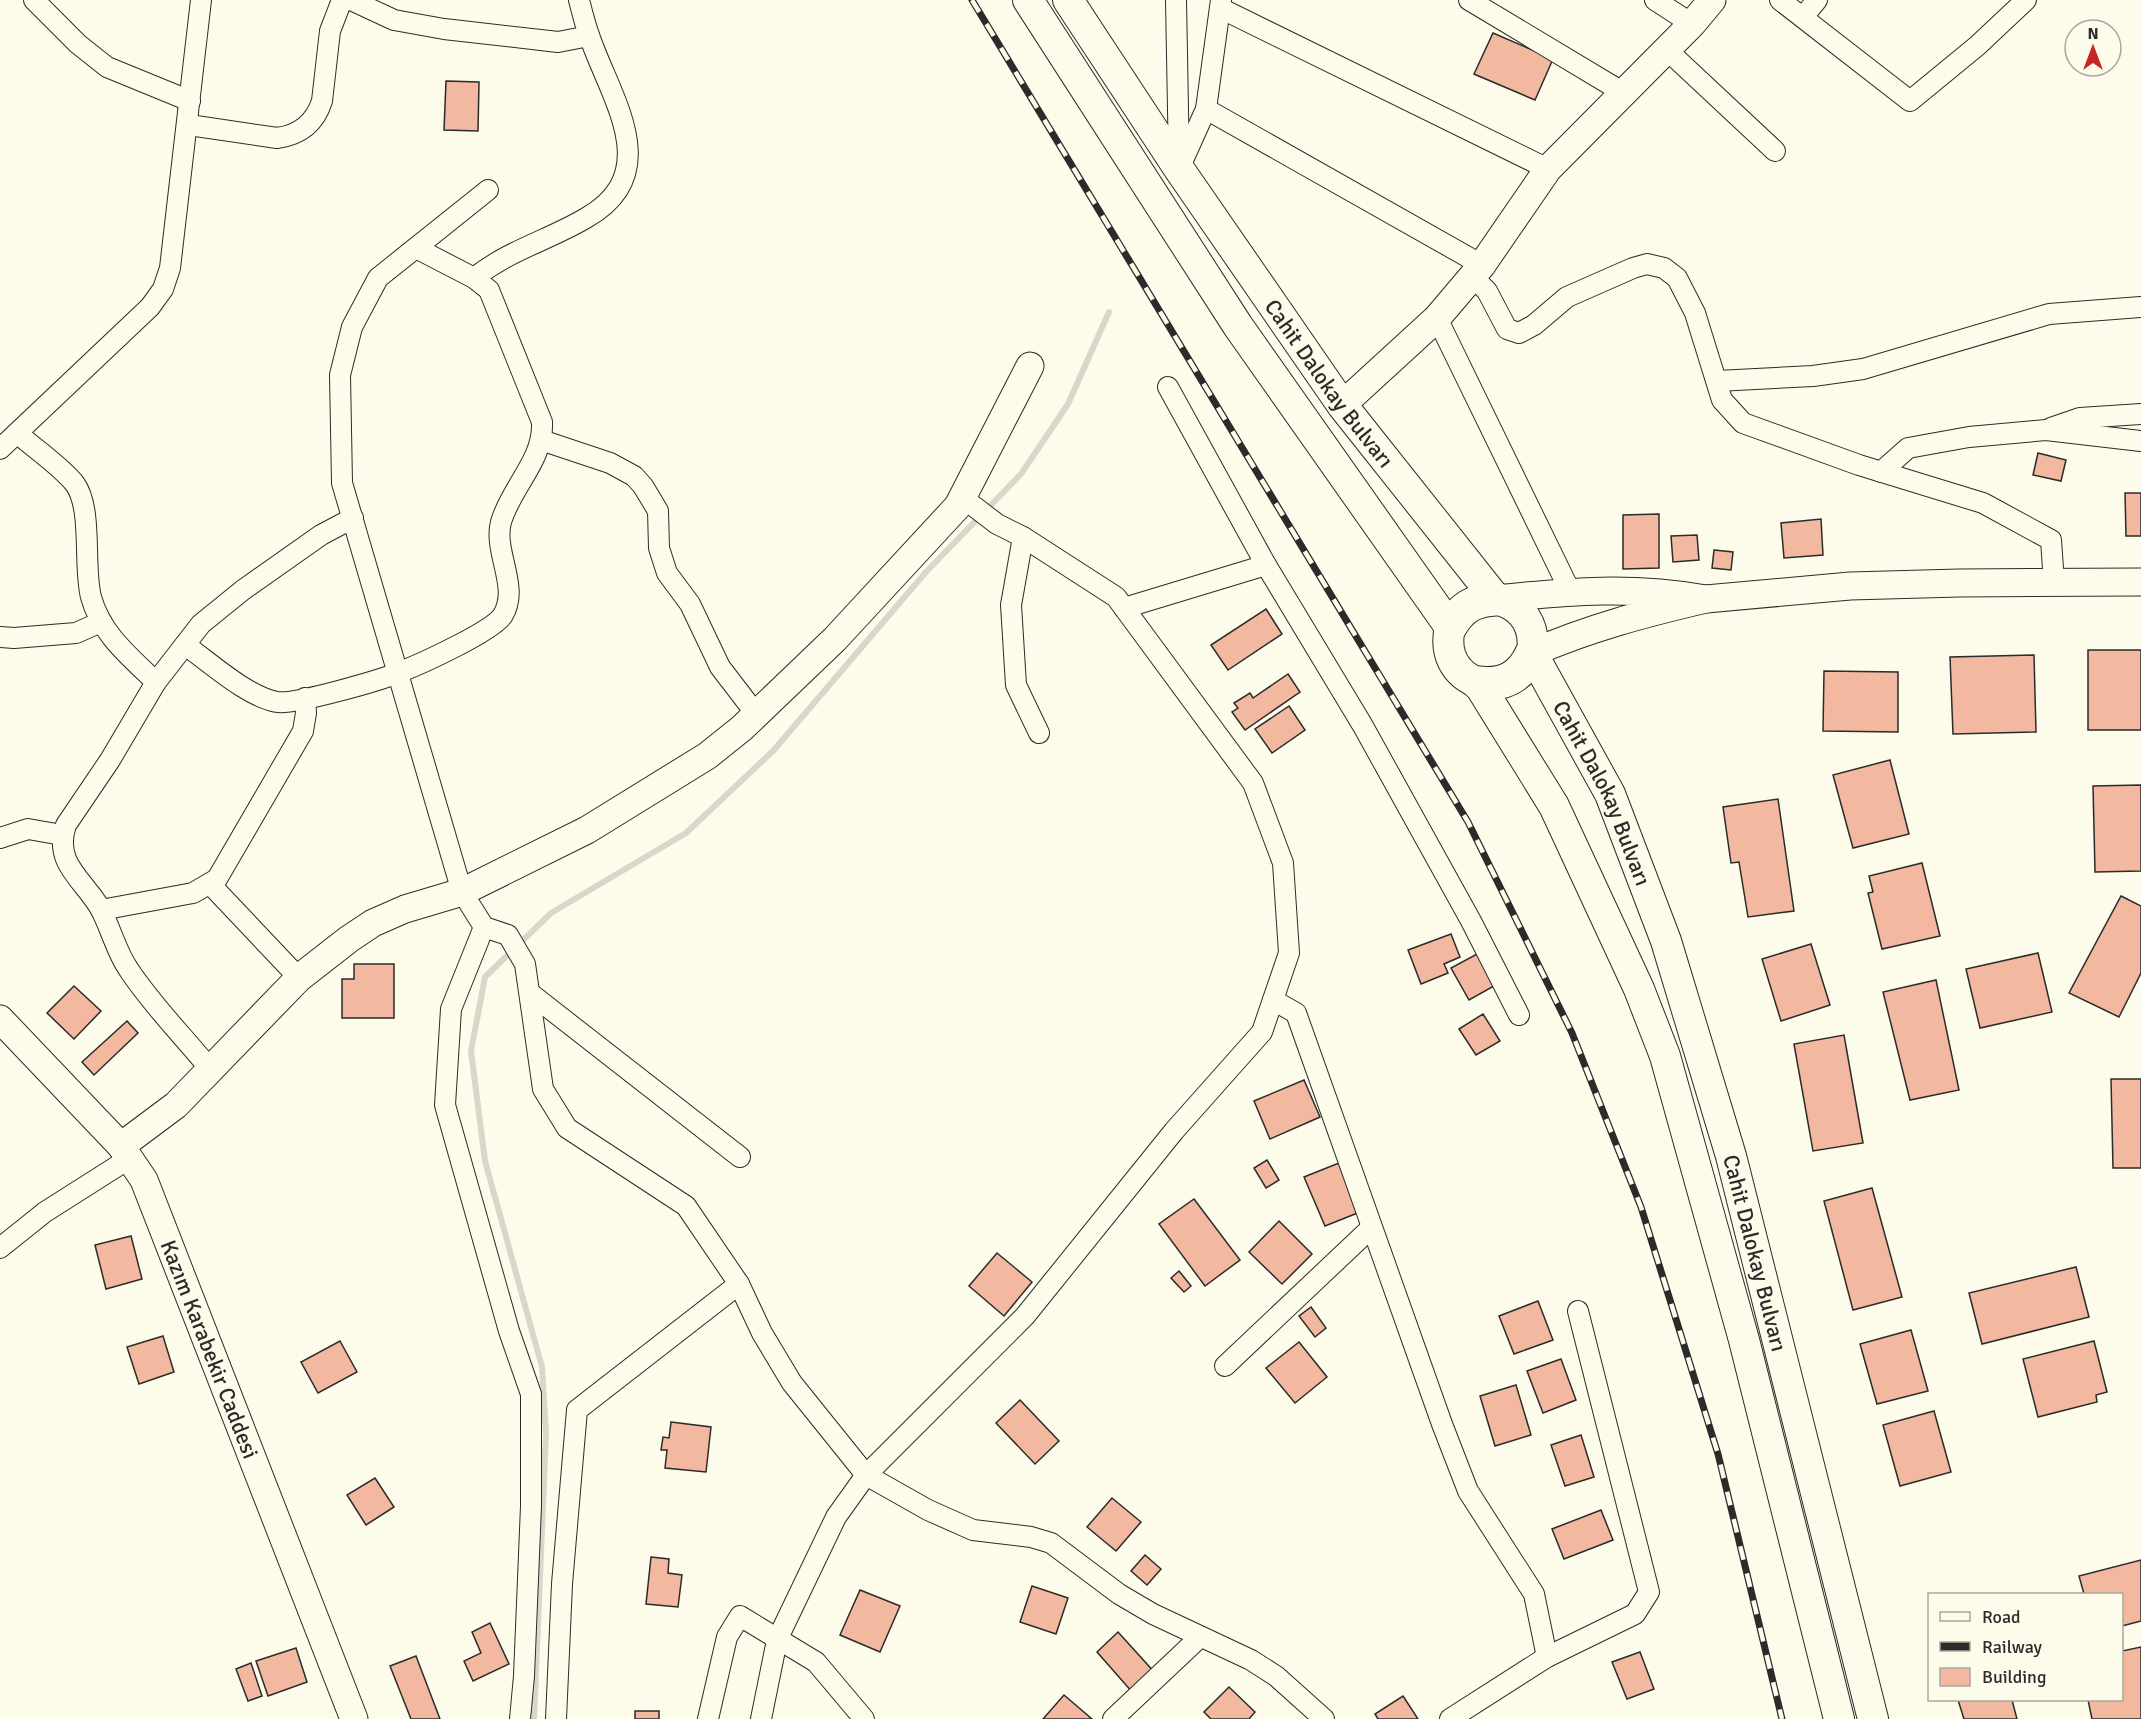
<svg xmlns="http://www.w3.org/2000/svg" width="2141" height="1719" font-family="Signika,sans-serif">
	<style>
		.lines { fill: none; stroke-linecap: round; stroke-linejoin: round }
		.stream { stroke: #d8d7c9; stroke-width: 6 }
		.building { fill: #f2b8a0; stroke: #2b2b2b; stroke-width: 1.5 }
		.street-casing { stroke: #2b2b2b; stroke-width: 22 }
		.secondary-casing { stroke: #2b2b2b; stroke-width: 29 }
		.primary-casing { stroke: #2b2b2b; stroke-width: 32 }
		.highway-casing { stroke: #2b2b2b; stroke-width: 35 }
		.street { stroke: #fdfbea; stroke-width: 20 }
		.secondary { stroke: #fdfbea; stroke-width: 27 }
		.primary { stroke: #fdfbea; stroke-width: 30 }
		.highway { stroke: #fdfbea; stroke-width: 33 }
		.rail-casing { stroke: #2b2b2b; stroke-width: 7 }
		.rail { stroke: #fdfbea; stroke-width: 4.5; stroke-dasharray: 14; stroke-linecap: butt }
		.labels { text-anchor: middle; stroke-width: 4.5; stroke-linejoin: round; paint-order: stroke }
		.street-label { font-size: 22px; fill: #2b2b2b; stroke: #fdfbea }
	</style>
	<rect width="100%" height="100%" fill="#fdfbea"/>
	<g class="lines">
		<polyline class="stream" points="534,1719 546,1433 542,1367 485,1161 471,1051 485,977 551,913 686,833 773,751 926,572 1021,474 1068,404 1109,312"/>
	</g>
	<g class="building">
		<polygon points="1493,33 1553,59 1535,100 1474,74"/>
		<polygon points="446,81 479,82 478,131 444,130"/>
		<polygon points="2038,453 2066,460 2061,481 2033,475"/>
		<polygon points="2125,493 2141,493 2141,536 2126,536"/>
		<polygon points="1659,514 1659,568 1623,569 1623,515"/>
		<polygon points="1821,519 1823,555 1784,558 1781,523"/>
		<polygon points="1697,535 1699,560 1673,562 1671,536"/>
		<polygon points="1714,550 1733,552 1731,570 1712,568"/>
		<polygon points="1266,609 1282,634 1228,670 1211,645"/>
		<rect x="2088" y="650" width="53" height="80"/>
		<polygon points="2034,655 2036,732 1953,734 1950,657"/>
		<polygon points="1824,671 1898,672 1898,732 1823,731"/>
		<polygon points="1288,674 1300,692 1245,730 1232,712 1238,708 1234,703 1250,693 1253,698"/>
		<polygon points="1289,706 1305,730 1272,753 1255,729"/>
		<polygon points="1890,760 1909,834 1853,848 1833,775"/>
		<polygon points="2141,785 2141,871 2095,872 2093,786"/>
		<polygon points="1778,799 1794,911 1748,917 1739,862 1731,863 1723,807"/>
		<polygon points="1922,863 1940,936 1882,949 1868,893 1873,892 1869,876"/>
		<polygon points="2121,896 2141,906 2141,973 2119,1017 2069,993"/>
		<polygon points="1451,934 1460,957 1444,964 1448,973 1421,984 1408,950"/>
		<polygon points="1811,944 1830,1005 1781,1021 1762,959"/>
		<polygon points="2038,953 2052,1012 1980,1028 1966,969"/>
		<polygon points="1477,954 1494,986 1469,1000 1451,968"/>
		<polygon points="354,964 394,964 394,1018 342,1018 342,979 354,979"/>
		<polygon points="1936,980 1959,1090 1910,1100 1883,992"/>
		<polygon points="74,986 101,1011 74,1039 47,1013"/>
		<polygon points="1483,1014 1500,1041 1476,1055 1459,1029"/>
		<polygon points="127,1021 138,1033 94,1075 82,1062"/>
		<polygon points="1844,1035 1863,1143 1813,1151 1794,1044"/>
		<polygon points="2111,1079 2141,1079 2141,1168 2113,1168"/>
		<polygon points="1304,1080 1320,1117 1270,1139 1254,1101"/>
		<polygon points="1267,1160 1279,1180 1266,1188 1254,1168"/>
		<polygon points="1339,1163 1360,1212 1325,1226 1304,1177"/>
		<polygon points="1872,1188 1902,1297 1853,1310 1824,1201"/>
		<polygon points="1194,1199 1240,1260 1205,1286 1159,1224"/>
		<polygon points="1279,1221 1312,1254 1282,1284 1249,1252"/>
		<polygon points="131,1236 142,1279 106,1289 95,1245"/>
		<polygon points="997,1253 1032,1282 1004,1316 969,1286"/>
		<polygon points="2076,1267 2089,1317 1982,1344 1969,1293"/>
		<polygon points="1179,1271 1191,1286 1184,1292 1171,1278"/>
		<polygon points="1538,1301 1553,1340 1514,1354 1499,1316"/>
		<polygon points="1311,1307 1326,1328 1315,1337 1299,1316"/>
		<polygon points="1911,1330 1928,1391 1877,1404 1860,1344"/>
		<polygon points="163,1336 174,1372 139,1384 127,1347"/>
		<polygon points="340,1341 357,1372 318,1393 301,1362"/>
		<polygon points="2094,1341 2107,1392 2096,1395 2097,1402 2038,1417 2023,1359"/>
		<polygon points="1299,1342 1327,1377 1295,1403 1266,1368"/>
		<polygon points="1561,1359 1576,1400 1543,1413 1527,1371"/>
		<polygon points="1516,1385 1531,1435 1495,1446 1480,1396"/>
		<polygon points="1020,1400 1059,1441 1035,1464 996,1423"/>
		<polygon points="1934,1411 1951,1472 1900,1486 1883,1425"/>
		<polygon points="671,1422 711,1427 706,1472 665,1468 667,1450 661,1450 663,1437 669,1438"/>
		<polygon points="1581,1435 1594,1477 1565,1486 1551,1445"/>
		<polygon points="375,1478 394,1507 366,1525 347,1495"/>
		<polygon points="1112,1498 1141,1522 1116,1551 1087,1527"/>
		<polygon points="1601,1510 1613,1540 1564,1559 1552,1529"/>
		<polygon points="1145,1555 1161,1569 1147,1585 1131,1571"/>
		<polygon points="651,1557 669,1559 668,1573 682,1575 678,1607 646,1604"/>
		<polygon points="2141,1560 2141,1621 2122,1626 2122,1594 2084,1594 2079,1576"/>
		<polygon points="1032,1586 1068,1598 1056,1634 1020,1622"/>
		<polygon points="860,1590 900,1606 880,1652 840,1635"/>
		<polygon points="490,1623 509,1664 473,1681 464,1661 481,1653 472,1632"/>
		<polygon points="1118,1632 1156,1674 1133,1693 1097,1652"/>
		<polygon points="2141,1647 2141,1719 2092,1719 2088,1700 2122,1700 2122,1651"/>
		<polygon points="296,1648 307,1682 268,1696 256,1661"/>
		<polygon points="1640,1652 1654,1689 1627,1699 1612,1662"/>
		<polygon points="416,1656 440,1719 411,1719 390,1666"/>
		<polygon points="251,1663 262,1696 248,1701 236,1669"/>
		<polygon points="1229,1687 1255,1712 1249,1719 1211,1719 1204,1712"/>
		<polygon points="1064,1695 1092,1719 1043,1719"/>
		<polygon points="1403,1696 1418,1719 1378,1719 1375,1714"/>
		<polygon points="1958,1700 2012,1700 2017,1719 1964,1719"/>
		<rect x="635" y="1711" width="24" height="8"/>
	</g>
	<g class="lines">
		<defs>
			<g id="street">
				<polyline points="34,0 78,44 107,67 190,101"/>
				<polyline points="351,0 394,20 444,29 558,42 589,36"/>
				<polyline points="1176,0 1179,164"/>
				<polyline points="1469,0 1624,93"/>
				<polyline points="1655,0 1692,24"/>
				<polyline points="1780,0 1910,101 1977,46 2026,0"/>
				<polyline points="1220,8 1548,169"/>
				<polyline points="1803,17 1817,0"/>
				<polyline points="1667,50 1775,151"/>
				<polyline points="1206,109 1482,265"/>
				<path d="M189 125 277 138C300 135 315 123 322 101L330 31 342 0"/>
				<polyline points="1179,169 1206,109 1221,0"/>
				<polyline points="488,190 378,278 352,327 340,375 342,483 462,892 484,927 508,935 525,964 543,1089 567,1128 686,1206 739,1284 762,1333 792,1383 866,1475 928,1510 973,1530 1031,1537 1051,1543 1119,1594 1153,1614 1251,1660 1276,1676 1324,1719"/>
				<polyline points="1473,277 1487,291 1507,329 1519,333 1534,325 1567,297 1633,268 1647,264 1664,268 1677,278 1695,313 1722,400 1743,423 1859,465 1983,503 2051,540 2054,583"/>
				<path d="M474 278C511 249 547 241 586 218 667 172 609 96 589 35 585 24 582 12 579 0"/>
				<polyline points="1437,318 1570,591"/>
				<polyline points="1717,381 1813,376 1863,369 2049,314 2141,307"/>
				<polyline points="1168,387 1266,565 1363,726 1471,921 1519,1015"/>
				<polyline points="2051,428 2080,418 2141,414"/>
				<path d="M17 433C34 448 62 467 75 484 93 509 83 567 91 597 101 634 130 657 156 682"/>
				<polyline points="541,440 610,463 634,476 643,486 658,511 659,548 667,573 690,604 720,667 756,714"/>
				<polyline points="0,449 150,307 163,289 170,268 201,0"/>
				<polyline points="1881,472 1908,448 1969,437 2046,430 2141,441"/>
				<polyline points="1023,537 1011,605 1016,685 1039,733"/>
				<polyline points="1124,608 1266,565"/>
				<polyline points="0,637 14,638 76,633 101,622"/>
				<path d="M185 645C211 663 246 696 277 702 295 705 381 680 400 672 421 664 493 631 503 615 520 587 493 552 501 522 511 487 544 460 542 422L489 290 474 278 416 248"/>
				<polyline points="0,838 28,829 62,835"/>
				<polyline points="211,885 299,978"/>
				<polyline points="101,910 193,893 217,879 303,731 306,713 305,698"/>
				<polyline points="484,927 451,1009 445,1105 509,1331 531,1394 531,1506 524,1676 520,1719"/>
				<polyline points="531,994 740,1157"/>
				<polyline points="1273,1000 1296,1013 1442,1424 1468,1491 1534,1594 1547,1657"/>
				<path d="M210 1069C184 1037 152 1005 129 970 116 952 111 928 100 908 83 879 53 863 66 825L110 760 156 682 201 624 243 590 321 535 353 518"/>
				<polyline points="0,1248 45,1212 130,1158"/>
				<polyline points="1225,1366 1371,1228"/>
				<polyline points="556,1719 562,1584 577,1410 739,1284"/>
				<polyline points="708,1719 727,1637 740,1616 816,1662 864,1719"/>
				<polyline points="761,1719 777,1640 836,1517 866,1475 1025,1316 1174,1131 1262,1032 1289,953 1283,863 1253,783 1116,597 1023,537 997,524 963,498"/>
				<polyline points="1113,1719 1200,1637"/>
				<polyline points="1450,1719 1547,1657 1635,1614 1649,1592 1578,1311"/>
			</g>
			<g id="secondary">
				<polyline points="1342,405 1437,318 1482,265 1548,169 1692,24 1712,0"/>
				<path d="M1496 599C1571 591 1632 586 1706 599 1646 613 1589 628 1532 653"/>
				<polyline points="1706,599 1850,586 1959,583 2141,582"/>
				<path id="s1" d="M0 1019 121 1146 144 1180 354 1719"/>
				<polyline points="121,1146 176,1105 299,978 349,939 373,923 405,909 462,892 587,830 707,756 742,728 835,639 958,506 1030,366"/>
			</g>
			<g id="primary">
				<path d="M1028 0 1238 326 1450 627C1444 653 1454 673 1478 683L1554 806 1639 989 1665 1056 1744 1340 1839 1719"/>
				<path id="s2" d="M1068 0 1179 169 1342 405 1496 599C1523 606 1536 625 1532 653L1610 794 1666 941 1731 1156 1873 1719"/>
			</g>
			<g id="highway">
				<path d="M1450 627C1461 608 1473 600 1496 599"/>
				<path d="M1478 683C1504 686 1521 677 1532 653"/>
			</g>
		</defs>
		<use href="#street" class="street-casing"/>
		<use href="#secondary" class="secondary-casing"/>
		<use href="#primary" class="primary-casing"/>
		<use href="#highway" class="highway-casing"/>
		<use href="#street" class="street"/>
		<use href="#secondary" class="secondary"/>
		<use href="#primary" class="primary"/>
		<use href="#highway" class="highway"/>
		<defs>
			<polyline id="rail" points="972,0 1468,822 1572,1033 1641,1207 1718,1454 1782,1719"/>
		</defs>
		<use href="#rail" class="rail-casing"/>
		<use href="#rail" class="rail"/>
	</g>
	<g class="labels">
		<g class="street-label">
			<text dy="8" stroke="none"><textPath href="#s2" startOffset="464">Cahit Dalokay Bulvarı</textPath></text>
			<text dy="8" stroke="none"><textPath href="#s2" startOffset="966">Cahit Dalokay Bulvarı</textPath></text>
			<text dy="8" stroke="none"><textPath href="#s2" startOffset="1452">Cahit Dalokay Bulvarı</textPath></text>
			<text dy="8" stroke="none"><textPath href="#s1" startOffset="398">Kazım Karabekir Caddesi</textPath></text>
		</g>
	</g>
	<rect x="1928" y="1593" width="195" height="108" fill="#fdfbea" stroke="#a9a89e" stroke-width="1.5"/>
	<rect x="1940" y="1612" width="30" height="9" fill="#fdfbea" stroke="#a9a89e" stroke-width="1.5"/>
	<text x="1982" y="1623" font-size="18" fill="#2b2b2b">Road</text>
	<rect x="1940" y="1642" width="30" height="9" fill="#2b2b2b" stroke="#a9a89e" stroke-width="1.5"/>
	<text x="1982" y="1653" font-size="18" fill="#2b2b2b">Railway</text>
	<rect x="1940" y="1668" width="30" height="18" fill="#f2b8a0" stroke="#a9a89e" stroke-width="1.5"/>
	<text x="1982" y="1683" font-size="18" fill="#2b2b2b">Building</text>
	<g transform="translate(2093 48)"><circle r="28" fill="#fdfbea" stroke="#a9a89e" stroke-width="1.5"/>
	<path d="M0-4.5L10 22L0 15L-10 22Z" fill="#c62828"/>
	<text y="-9" font-size="16" font-weight="bold" text-anchor="middle" fill="#2b2b2b">N</text>
	</g>
</svg>
